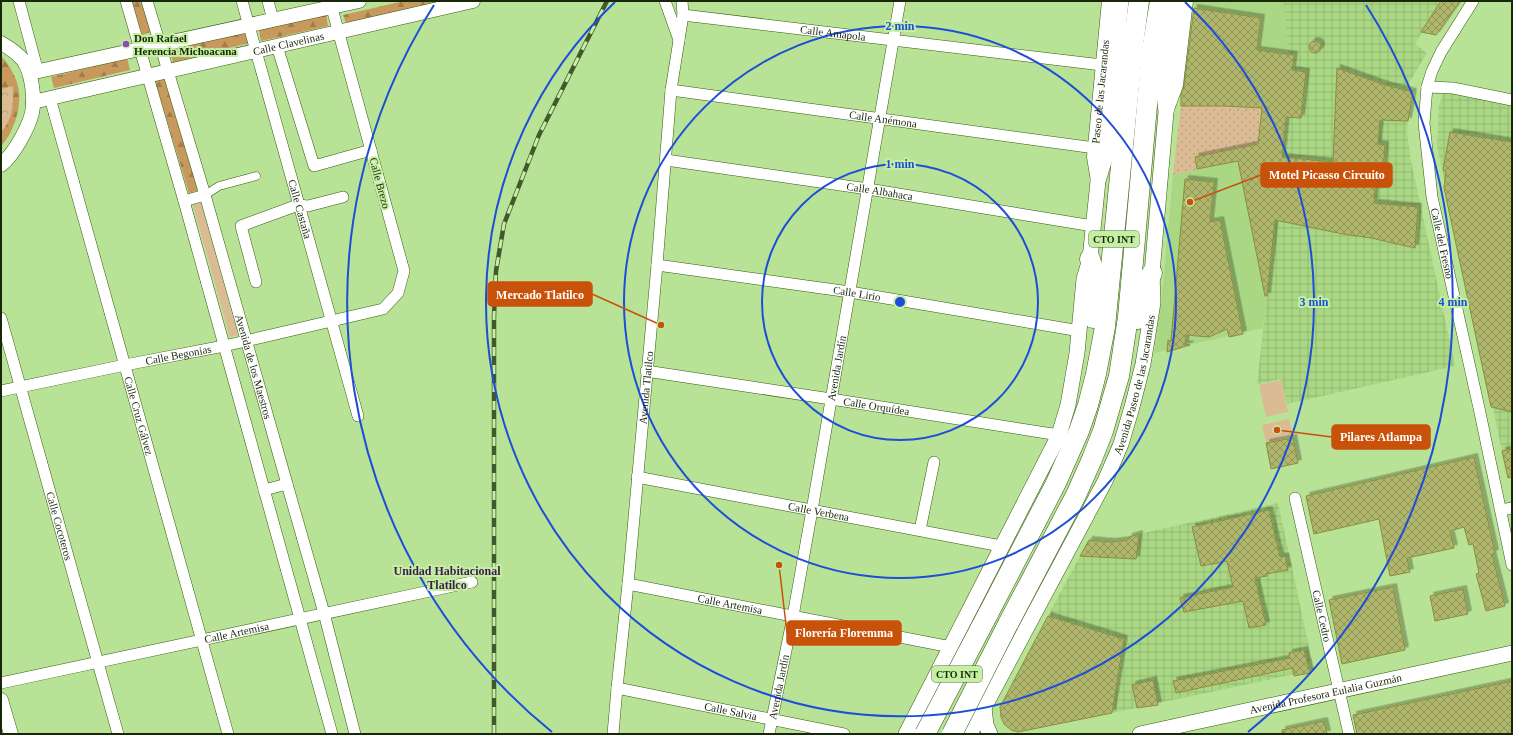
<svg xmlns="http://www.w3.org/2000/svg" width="1513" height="735" font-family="Georgia,serif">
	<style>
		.built { fill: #aad784 }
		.industrial { fill: url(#industrial-grid) }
		.grass { fill: url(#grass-dots) }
		.forest { fill: url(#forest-firs) }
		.park { fill: url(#park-crowns) }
		.garden { fill: #dbbb94 }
		.building { fill: url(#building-cross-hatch); stroke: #8a8f39; filter: url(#shadow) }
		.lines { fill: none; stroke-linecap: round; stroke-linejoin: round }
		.pedestrian-casing { stroke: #375a0d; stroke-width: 9 }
		.minor-casing { stroke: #375a0d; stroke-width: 12 }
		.tertiary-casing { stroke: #375a0d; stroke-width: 15 }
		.secondary-casing { stroke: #375a0d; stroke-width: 16 }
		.motorway-casing { stroke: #375a0d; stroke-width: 21 }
		.pedestrian { stroke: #fff; stroke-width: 8 }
		.minor { stroke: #fff; stroke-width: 11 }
		.tertiary { stroke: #fff; stroke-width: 14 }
		.secondary { stroke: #fff; stroke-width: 15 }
		.motorway { stroke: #fff; stroke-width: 20 }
		.rail-casing { stroke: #42582d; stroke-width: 4.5 }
		.rail { stroke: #c5efa3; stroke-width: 3; stroke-dasharray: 9; stroke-linecap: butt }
		.motorway-bridge-casing { stroke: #375a0d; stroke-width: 21; stroke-linecap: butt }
		.motorway-bridge { stroke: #fff; stroke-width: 20 }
		.ring { fill: none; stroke: #1d4ed8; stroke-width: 2 }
		.poi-dot { fill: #9146b9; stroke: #c5efa3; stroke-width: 1.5 }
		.labels { text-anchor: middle; stroke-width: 4; stroke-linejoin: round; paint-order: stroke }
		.shield { fill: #c5efa3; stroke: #4c6336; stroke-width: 1 }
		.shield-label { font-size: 10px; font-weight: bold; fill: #182708 }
		.street-label { font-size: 11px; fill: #182708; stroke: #c5efa3 }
		.poi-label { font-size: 11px; font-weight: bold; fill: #182708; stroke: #c5efa3; text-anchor: start }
		.neighbourhood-label { font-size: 12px; font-weight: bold; fill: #3e1a51; stroke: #c5efa3 }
		.centre { fill: #1d4ed8; stroke: #c5efa3; stroke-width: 2 }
		.ring-label { font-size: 12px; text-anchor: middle; font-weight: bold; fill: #1d4ed8; stroke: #c5efa3; stroke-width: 4; stroke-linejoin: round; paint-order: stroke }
		.leader { fill: none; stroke: #c9520b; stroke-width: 1.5 }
		.callout-dot { fill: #c9520b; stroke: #c5efa3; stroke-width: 1.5 }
		.callout { fill: #c9520b; stroke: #c9520b; stroke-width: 1.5 }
		.callout-label { font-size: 12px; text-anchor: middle; font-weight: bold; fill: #fff }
	</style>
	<defs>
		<pattern id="industrial-grid" width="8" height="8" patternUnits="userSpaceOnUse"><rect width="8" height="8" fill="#aad784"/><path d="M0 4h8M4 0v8" fill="none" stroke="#92b970"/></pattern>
		<pattern id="grass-dots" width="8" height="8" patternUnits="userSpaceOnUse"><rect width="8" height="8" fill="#dbbb94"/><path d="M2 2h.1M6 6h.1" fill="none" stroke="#bba17e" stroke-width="1.8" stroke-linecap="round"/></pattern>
		<pattern id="forest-firs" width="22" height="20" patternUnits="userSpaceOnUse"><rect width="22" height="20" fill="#c8995d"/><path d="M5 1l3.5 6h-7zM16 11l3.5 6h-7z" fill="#a17d4b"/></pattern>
		<pattern id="park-crowns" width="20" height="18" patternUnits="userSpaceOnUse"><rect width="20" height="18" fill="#dbbb94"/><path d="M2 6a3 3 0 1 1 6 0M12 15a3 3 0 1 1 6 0" fill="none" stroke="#bba17e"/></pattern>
		<pattern id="building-cross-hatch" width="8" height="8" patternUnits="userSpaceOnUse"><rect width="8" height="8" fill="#b1b66d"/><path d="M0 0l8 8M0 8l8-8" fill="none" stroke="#8f9458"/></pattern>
		<filter id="shadow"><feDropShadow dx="3.5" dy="-3.5" stdDeviation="0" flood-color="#0004"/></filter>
	</defs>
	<rect width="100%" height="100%" fill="#b8e296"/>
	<g class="built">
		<polygon points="1195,1 1284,1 1288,54 1187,41"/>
		<polygon points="1283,150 1263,328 1154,353 1163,286 1173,175"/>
	</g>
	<g class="industrial">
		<polygon points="1284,1 1457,1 1437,7 1415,44 1427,53 1406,88 1413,90 1408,111 1407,133 1411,161 1455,366 1287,404 1281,379 1257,384 1294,55 1288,54"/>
		<polygon points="1444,90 1512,104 1512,449 1502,451 1437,146 1439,106"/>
		<polygon points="1278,503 1314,670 1112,713 1123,640 1048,616 1080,556 1135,558 1139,534"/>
	</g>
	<polygon class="grass" points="1181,106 1223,106 1287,110 1283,150 1173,175"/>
	<g class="forest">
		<polygon points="132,1 142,1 151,32 142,35"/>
		<polygon points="404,1 448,1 346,23 343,15"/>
		<polygon points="326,14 328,26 261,41 259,30"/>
		<polygon points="247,32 249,43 173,62 170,50"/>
		<path d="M1 56C10 65 18 80 19 92 21 109 13 134 1 146Z"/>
		<polygon points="127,58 130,70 54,88 51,77"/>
		<polygon points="164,78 199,190 189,193 155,81"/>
	</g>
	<path class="park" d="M13 86C13 109 14 114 1 134V89Z"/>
	<g class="garden">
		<polygon points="201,203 238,335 230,337 193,205"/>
		<polygon points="1281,380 1288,412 1266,417 1259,385"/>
		<polygon points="1289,419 1293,436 1266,442 1262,425"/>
	</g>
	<g class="building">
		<polygon points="1441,1 1460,1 1436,35 1421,32"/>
		<polygon points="1194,8 1261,18 1257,50 1294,55 1292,70 1306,72 1301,118 1286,117 1282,157 1333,162 1337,68 1385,85 1413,92 1408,121 1380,120 1378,144 1385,145 1382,186 1375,185 1374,203 1418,207 1415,248 1371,238 1343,234 1275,220 1267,296 1265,296 1238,161 1197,169 1195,157 1258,144 1262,108 1223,106 1181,106 1181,95 1184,86"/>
		<circle cx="1315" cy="47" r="6"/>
		<polygon points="1450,132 1512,142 1512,412 1491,407 1444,188 1446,171 1443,170"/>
		<polygon points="1185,179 1214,182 1210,222 1220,220 1243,334 1229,337 1227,329 1209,337 1186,335 1185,344 1190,345 1167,352 1168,340 1171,341"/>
		<polygon points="1293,438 1298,463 1271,469 1266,443"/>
		<polygon points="1512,449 1512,477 1508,478 1502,451"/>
		<polygon points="1474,457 1495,553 1492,554 1505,606 1486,611 1476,574 1479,573 1473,544 1469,545 1464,527 1450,531 1454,548 1407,558 1410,572 1390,576 1379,519 1314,534 1306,496"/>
		<polygon points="1269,510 1280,557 1285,556 1288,570 1266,574 1267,576 1255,578 1266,625 1249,628 1243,601 1184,612 1180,598 1233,587 1227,561 1201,566 1192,527"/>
		<polygon points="1139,534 1136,559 1080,556 1089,540 1111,542 1128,540 1129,537"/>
		<polygon points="1393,587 1405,650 1342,664 1329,600"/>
		<polygon points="1463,589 1468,614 1435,621 1430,596"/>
		<polygon points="1048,616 1124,639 1112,713 1018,732 1011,730 1004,724 1001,717 1000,707"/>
		<polygon points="1304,650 1310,673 1294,676 1293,668 1176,693 1173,681 1290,658 1289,653"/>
		<polygon points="1153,680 1158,705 1137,708 1132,685"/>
		<polygon points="1512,681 1512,734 1357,734 1353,715"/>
		<polygon points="1324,721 1327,734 1282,734 1282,730"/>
	</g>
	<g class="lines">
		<defs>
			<polyline id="pedestrian" points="205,195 219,186 256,176"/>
			<g id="minor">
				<polyline points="19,1 38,72"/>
				<polyline points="126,1 184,201 332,734"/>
				<path id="s1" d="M147 1 205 195 287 484 324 613 355 734"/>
				<path id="s2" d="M242 1 358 416"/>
				<polyline points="268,1 273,20"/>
				<polyline points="665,1 679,40"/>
				<path id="s3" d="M1473 1 1441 52 1432 71 1427 87 1424 123 1432 197 1479 408 1512 565"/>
				<path id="s4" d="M683 15 1102 65"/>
				<polyline points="277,46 314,166 371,150"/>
				<polyline points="1427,87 1453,88 1512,100"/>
				<path id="s5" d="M671 90 1095 148"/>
				<path id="s6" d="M50 98 228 734"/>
				<path id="s7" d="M666 160 868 189 1093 226"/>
				<polyline points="184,201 205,195"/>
				<path id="s8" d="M657 265 850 292 1080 331"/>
				<polyline points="256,282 241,226 298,205 308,206 343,197"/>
				<path id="s9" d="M1 318 118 734"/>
				<path id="s10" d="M646 371 831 399 1059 435"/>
				<path id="s11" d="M1 391 125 365 224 346 383 309 398 293 404 271 330 1"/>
				<path id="s12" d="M637 477 1001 546"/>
				<polyline points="264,490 287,484"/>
				<path id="s13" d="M1295 498 1349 734"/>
				<polyline points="1501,510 1512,508"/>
				<polyline points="920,530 934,462"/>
				<path id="s14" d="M628 584 951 647"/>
				<path id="s15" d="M1 683 472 582"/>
				<path id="s16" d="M617 688 844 734"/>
				<path id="s17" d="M613 734 617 688 628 584 657 265 671 90 683 15 682 1"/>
				<path id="s18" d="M769 734 793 616 812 510 900 1"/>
			</g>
			<g id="tertiary">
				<path d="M1 43C8 47 17 53 23 60 32 72 35 99 32 113 28 129 14 154 1 165"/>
				<polyline points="30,73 359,1"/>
				<path id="s19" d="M33 102 473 1"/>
				<polyline points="1166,112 1176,85 1186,1"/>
				<path id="s20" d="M1098 181 1094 157 1109 1"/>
				<polyline points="1,700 11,734"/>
			</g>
			<g id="secondary">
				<polyline points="984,708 986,725 990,734"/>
				<polyline points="906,734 1059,435 1068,405 1077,353 1084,279 1090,259 1098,181 1105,158 1121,1"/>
				<path id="s21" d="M970 734 1105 481 1121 444 1132 407 1143 364 1148 334 1153 302 1152 273 1166 112 1163 85 1175 1"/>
				<path id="s22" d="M1140 734 1512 653"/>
			</g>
			<g id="motorway">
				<polyline points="1090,259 1095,277 1093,318"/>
				<polyline points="1138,319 1142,297 1152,273"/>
				<polyline points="988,614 1056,483 1079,431 1088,405 1096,374 1105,327 1133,45 1139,1"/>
				<polyline points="1008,624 1076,495 1092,459 1103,431 1119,376 1128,317 1152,50 1160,1"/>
			</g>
		</defs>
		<use href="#pedestrian" class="pedestrian-casing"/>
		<use href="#minor" class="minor-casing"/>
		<use href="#tertiary" class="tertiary-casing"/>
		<use href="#secondary" class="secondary-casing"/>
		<use href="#motorway" class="motorway-casing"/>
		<use href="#pedestrian" class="pedestrian"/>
		<use href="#minor" class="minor"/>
		<use href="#tertiary" class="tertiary"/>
		<use href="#secondary" class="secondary"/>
		<use href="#motorway" class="motorway"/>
		<defs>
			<polyline id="rail" points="494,734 494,316 496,271 504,224 539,135 607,1"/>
		</defs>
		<use href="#rail" class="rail-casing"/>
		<use href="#rail" class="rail"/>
		<defs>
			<g id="motorway-bridge">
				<polyline points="925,734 988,614"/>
				<polyline points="952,734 1008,624"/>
			</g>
		</defs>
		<use href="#motorway-bridge" class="motorway-bridge-casing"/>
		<use href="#motorway-bridge" class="motorway-bridge"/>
	</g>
	<g class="ring">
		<circle cx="900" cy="302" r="138"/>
		<circle cx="900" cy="302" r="276"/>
		<path d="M1185 2A414 414 0 1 1 615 2"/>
		<path d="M552 732A553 553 0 0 1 434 5M1366 5A553 553 0 0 1 1248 732"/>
	</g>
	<circle class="poi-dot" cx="126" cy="44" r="4"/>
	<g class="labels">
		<g class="shield">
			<rect x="1089" y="231" width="50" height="16" rx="3"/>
			<rect x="932" y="666" width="50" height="16" rx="3"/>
		</g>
		<g class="shield-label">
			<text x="1114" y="243">CTO INT</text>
			<text x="957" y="678">CTO INT</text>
		</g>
		<g class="street-label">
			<text dy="4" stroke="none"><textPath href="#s4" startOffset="151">Calle Amapola</textPath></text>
			<text dy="4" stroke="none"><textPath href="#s19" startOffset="262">Calle Clavelinas</textPath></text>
			<text dy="4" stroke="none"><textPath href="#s20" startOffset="90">Paseo de las Jacarandas</textPath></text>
			<text dy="4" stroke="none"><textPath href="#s5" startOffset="214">Calle Anémona</textPath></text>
			<text transform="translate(380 183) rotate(75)" y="4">Calle Brezo</text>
			<text dy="4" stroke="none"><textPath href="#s7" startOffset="216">Calle Albahaca</textPath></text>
			<text dy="4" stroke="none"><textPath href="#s2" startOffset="216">Calle Castaña</textPath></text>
			<text dy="4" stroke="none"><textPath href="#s3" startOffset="256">Calle del Fresno</textPath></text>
			<text dy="4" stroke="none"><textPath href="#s8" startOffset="202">Calle Lirio</textPath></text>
			<text dy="4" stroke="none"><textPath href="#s11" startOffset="181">Calle Begonias</textPath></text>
			<text dy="4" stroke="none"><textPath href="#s1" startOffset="381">Avenida de los Maestros</textPath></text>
			<text dy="4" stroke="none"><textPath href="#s18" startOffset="372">Avenida Jardín</textPath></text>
			<text dy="4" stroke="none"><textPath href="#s21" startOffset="388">Avenida Paseo de las Jacarandas</textPath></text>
			<text dy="4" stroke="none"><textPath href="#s17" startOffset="348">Avenida Tlatilco</textPath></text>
			<text dy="4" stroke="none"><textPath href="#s10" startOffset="233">Calle Orquídea</textPath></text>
			<text dy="4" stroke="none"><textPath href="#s6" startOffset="330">Calle Cruz Gálvez</textPath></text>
			<text dy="4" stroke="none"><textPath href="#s12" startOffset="185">Calle Verbena</textPath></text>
			<text dy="4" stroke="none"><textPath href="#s9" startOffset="216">Calle Cocoteros</textPath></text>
			<text dy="4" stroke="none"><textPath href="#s14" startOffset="104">Calle Artemisa</textPath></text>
			<text dy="4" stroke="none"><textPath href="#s13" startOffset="121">Calle Cedro</textPath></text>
			<text dy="4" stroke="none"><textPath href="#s15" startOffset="241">Calle Artemisa</textPath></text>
			<text dy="4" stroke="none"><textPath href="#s18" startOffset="48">Avenida Jardín</textPath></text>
			<text dy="4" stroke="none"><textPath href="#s22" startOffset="190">Avenida Profesora Eulalia Guzmán</textPath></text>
			<text dy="4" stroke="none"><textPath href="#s16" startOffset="116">Calle Salvia</textPath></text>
		</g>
		<g class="poi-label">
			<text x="134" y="42">Don Rafael<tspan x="134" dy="13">Herencia Michoacana</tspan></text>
		</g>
		<g class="neighbourhood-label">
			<text x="447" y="575">Unidad Habitacional<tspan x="447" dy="14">Tlatilco</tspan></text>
		</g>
	</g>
	<circle cx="900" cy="302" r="6" class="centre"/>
	<g class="ring-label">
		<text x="900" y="30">2 min</text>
		<text x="900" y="168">1 min</text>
		<text x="1314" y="306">3 min</text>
		<text x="1453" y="306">4 min</text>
	</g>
	<path class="leader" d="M1190 202L1261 175M661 325L592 294M1277 430L1332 437M779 565L787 633"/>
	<g class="callout-dot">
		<circle cx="1190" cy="202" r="4"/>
		<circle cx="661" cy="325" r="4"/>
		<circle cx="1277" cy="430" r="4"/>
		<circle cx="779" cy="565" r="4"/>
	</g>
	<g class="callout">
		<rect x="1261" y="163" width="131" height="24" rx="4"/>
		<rect x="488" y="282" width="104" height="24" rx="4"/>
		<rect x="1332" y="425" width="98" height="24" rx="4"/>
		<rect x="787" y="621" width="114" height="24" rx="4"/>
	</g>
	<g class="callout-label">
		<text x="1327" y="179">Motel Picasso Circuito</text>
		<text x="540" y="299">Mercado Tlatilco</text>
		<text x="1381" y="441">Pilares Atlampa</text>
		<text x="844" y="637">Florería Floremma</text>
	</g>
	<rect width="1513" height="735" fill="none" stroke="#182708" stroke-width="4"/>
</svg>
